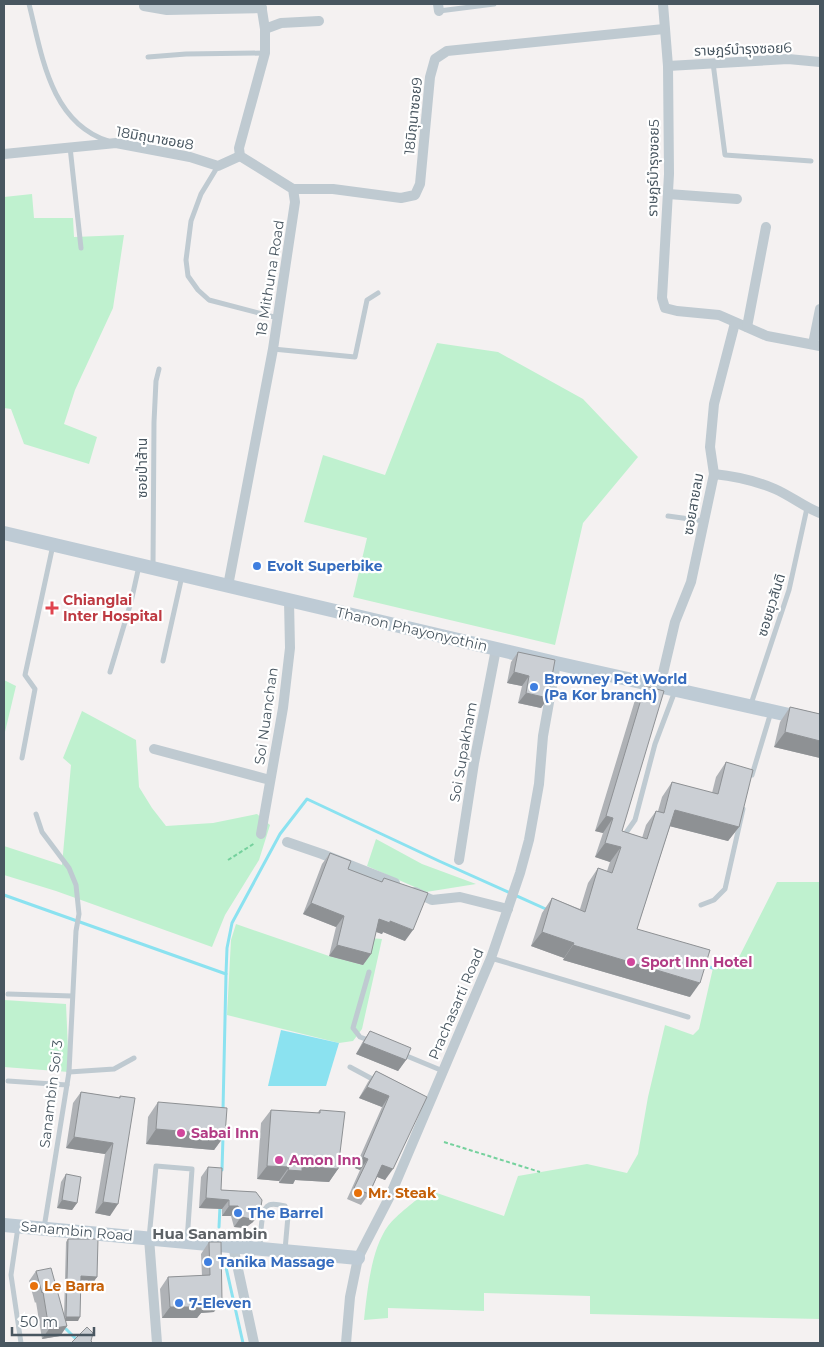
<svg xmlns="http://www.w3.org/2000/svg" width="824" height="1347" font-family="Montserrat,'Noto Sans Thai',sans-serif">
	<style>
		.green { fill: #bff1cf }
		.water { fill: #8be2f0 }
		.lines { fill: none; stroke-linecap: round; stroke-linejoin: round }
		.stream { stroke: #8be2f0; stroke-width: 3 }
		.path { stroke: #75d19d; stroke-width: 2; stroke-dasharray: 4 2.5; stroke-linecap: butt }
		.lane { stroke: #bfcad1; stroke-width: 5 }
		.street { stroke: #bfcad1; stroke-width: 10 }
		.secondary { stroke: #becbd5; stroke-width: 14 }
		.wall { fill: #afb2b6 }
		.shaded-wall { fill: #8e9194 }
		.building { fill: #cbcfd4; stroke: #8e9194 }
		.shop-dot { fill: #3f7fe0; stroke: #fff; stroke-width: 2 }
		.health-dot { fill: #e0444e; stroke: #fff; stroke-width: 2 }
		.hotel-dot { fill: #d1479c; stroke: #fff; stroke-width: 2 }
		.food-dot { fill: #e8710a; stroke: #fff; stroke-width: 2 }
		.labels { text-anchor: middle; stroke-width: 4.5; stroke-linejoin: round; paint-order: stroke }
		.street-label { font-size: 14px; fill: #485660; stroke: #fff }
		.shop-label { font-size: 14px; font-weight: bold; fill: #366cbe; stroke: #fff; text-anchor: start }
		.health-label { font-size: 14px; font-weight: bold; fill: #be3a42; stroke: #fff; text-anchor: start }
		.hotel-label { font-size: 14px; font-weight: bold; fill: #b23c85; stroke: #fff; text-anchor: start }
		.food-label { font-size: 14px; font-weight: bold; fill: #c56008; stroke: #fff; text-anchor: start }
		.neighbourhood-label { font-size: 15px; font-weight: bold; fill: #5d6266; stroke: #fff }
	</style>
	<rect width="100%" height="100%" fill="#f4f1f1"/>
	<g class="green">
		<polygon points="32,194 34,218 73,218 74,237 124,235 113,308 75,390 64,424 97,437 89,464 24,444 11,409 4,408 4,197"/>
		<polygon points="437,343 498,352 583,399 638,457 583,523 555,645 353,597 367,538 304,522 323,455 385,475"/>
		<polygon points="4,680 16,686 4,736"/>
		<polygon points="82,711 136,740 139,787 152,808 166,826 213,823 257,814 270,825 259,860 225,915 212,947 56,891 4,875 4,846 62,865 71,765 63,758"/>
		<polygon points="376,839 422,864 476,884 426,892 367,866"/>
		<path d="M777 882H820V1319L590 1314V1296L484 1293V1311L388 1308V1318L364 1320C367 1293 371 1249 388 1226 396 1215 417 1200 428 1190L504 1216 518 1176 587 1164 627 1173 638 1154 648 1097 665 1025 693 1035 699 1029 713 968 735 965Z"/>
		<polygon points="236,924 329,956 363,965 370,938 382,939 362,1029 353,1041 339,1043 227,1015 231,940"/>
		<polygon points="4,1000 66,1004 69,1072 4,1067"/>
	</g>
	<polygon class="water" points="281,1030 339,1043 326,1086 268,1086"/>
	<g class="lines">
		<g class="stream">
			<polyline points="4,895 226,974 223,1110"/>
			<polyline points="702,965 713,968"/>
			<polyline points="226,974 227,948 232,923 280,834 307,799 439,861 548,910"/>
			<polyline points="222,1170 223,1136"/>
			<polyline points="219,1227 220,1206"/>
			<polyline points="219,1255 225,1263 243,1343"/>
			<polyline points="66,1329 80,1343"/>
		</g>
		<g class="path">
			<polyline points="228,860 255,843"/>
			<polyline points="444,1142 540,1172"/>
		</g>
		<g class="lane">
			<path d="M29 4C42 55 50 122 108 141"/>
			<polyline points="439,11 494,4"/>
			<polyline points="148,57 186,54 265,53"/>
			<polyline points="713,63 725,155 811,161"/>
			<polyline points="70,147 81,248"/>
			<polyline points="218,166 201,194 191,221 186,260 188,276 198,290 209,300 278,318"/>
			<polyline points="273,349 355,357 367,300 378,293"/>
			<polyline points="668,516 704,521"/>
			<polyline points="153,567 154,422 156,381 159,369"/>
			<polyline points="163,661 182,576"/>
			<polyline points="110,672 131,602 139,566"/>
			<polyline points="751,704 789,590 807,508"/>
			<polyline points="22,758 35,689 25,675 53,545"/>
			<polyline points="752,775 771,712"/>
			<polyline points="36,814 42,832 69,868 76,885 79,914 76,931 69,1072 44,1228"/>
			<polyline points="623,837 635,820 655,744 675,691"/>
			<polyline points="701,905 714,900 725,889 743,809"/>
			<polyline points="491,958 688,1017"/>
			<polyline points="369,972 353,1028 360,1037 371,1041"/>
			<polyline points="8,994 72,996"/>
			<polyline points="402,1054 443,1071"/>
			<polyline points="350,1067 376,1081"/>
			<polyline points="69,1072 114,1069 134,1058"/>
			<polyline points="8,1081 67,1085"/>
			<polyline points="18,1227 11,1275 21,1343"/>
			<polyline points="149,1238 156,1166 192,1169 187,1241"/>
			<path d="M260 1247C261 1238 260 1208 269 1205 273 1203 281 1205 285 1206L288 1216 285 1250"/>
		</g>
		<g class="street">
			<polyline points="438,4 439,11"/>
			<polyline points="663,4 668,66 669,174 662,298 665,308 677,311 719,315 767,336 820,346"/>
			<polyline points="144,6 167,10 262,8"/>
			<polyline points="265,29 281,23 319,21"/>
			<polyline points="668,66 788,59 820,62"/>
			<polyline points="4,154 116,143 190,157 218,166 240,156"/>
			<polyline points="293,189 333,189 401,198 415,195 420,184 430,77 435,59 447,51 664,29"/>
			<polyline points="668,194 737,199"/>
			<polyline points="747,327 766,227"/>
			<polyline points="813,344 820,309"/>
			<path d="M714 474C734 476 756 481 775 489 791 496 804 507 820 513"/>
			<polyline points="228,586 273,349 295,202 293,189 240,156 239,148 265,53 265,29 261,4"/>
			<polyline points="660,686 675,622 691,582 714,474 710,447 714,404 735,323"/>
			<polyline points="154,749 270,780"/>
			<polyline points="261,834 283,708 290,648 289,601"/>
			<polyline points="287,842 322,854 395,883"/>
			<polyline points="459,860 474,763 496,649"/>
			<polyline points="415,892 432,900 460,897 508,909"/>
			<polyline points="149,1238 157,1343"/>
			<polyline points="233,1246 254,1343"/>
			<polyline points="346,1343 350,1297 358,1258 390,1196 491,958 520,873 529,840 539,784 543,736 556,663"/>
		</g>
		<g class="secondary">
			<polyline points="4,533 556,663 820,722"/>
			<polyline points="4,1225 358,1258"/>
		</g>
	</g>
	<g class="wall">
		<polygon points="518,652 548,698 541,708 518,703 522,686 507,683 511,662"/>
		<polygon points="645,686 622,831 642,838 646,825 656,811 658,811 662,797 672,782 712,793 716,777 726,762 739,827 728,841 670,826 637,929 690,997 563,960 564,958 531,946 542,913 552,898 580,909 588,883 598,868 607,871 610,862 595,857 603,833 595,831 635,700"/>
		<polygon points="790,707 820,714 820,758 774,747 780,722"/>
		<polygon points="330,853 348,869 381,882 384,878 405,941 383,932 382,934 376,932 371,954 363,965 329,956 336,927 303,914 322,864"/>
		<polygon points="370,1031 406,1060 398,1071 356,1054 362,1043"/>
		<polygon points="376,1071 427,1097 385,1180 377,1177 369,1194 361,1205 347,1199 360,1170 355,1168 382,1107 359,1098 368,1082"/>
		<polygon points="81,1092 119,1098 120,1096 110,1216 95,1213 105,1154 66,1148 73,1103"/>
		<polygon points="158,1102 225,1135 214,1150 146,1144 148,1117"/>
		<polygon points="271,1110 317,1113 320,1110 338,1169 329,1182 295,1180 293,1184 279,1183 279,1181 257,1179 261,1123"/>
		<polygon points="208,1167 221,1190 256,1192 253,1222 245,1228 234,1227 231,1216 222,1216 222,1209 199,1208 201,1177"/>
		<polygon points="66,1174 77,1203 72,1210 57,1208 61,1182"/>
		<polygon points="68,1239 97,1277 94,1281 81,1280 78,1321 65,1321 67,1326 60,1336 42,1339 36,1302 35,1303 29,1281 36,1271 64,1316 66,1242"/>
		<polygon points="209,1242 214,1312 201,1313 197,1318 162,1318 160,1289 168,1277 202,1276 201,1254"/>
	</g>
	<g class="shaded-wall">
		<polygon points="514,672 529,676 522,686 507,683"/>
		<polygon points="526,693 548,698 541,708 518,703"/>
		<polygon points="785,732 820,741 820,758 774,747"/>
		<polygon points="675,810 739,827 728,841 665,825"/>
		<polygon points="606,816 613,818 603,833 595,831"/>
		<polygon points="605,843 621,847 610,862 595,857"/>
		<polygon points="311,903 344,916 336,927 303,914"/>
		<polygon points="379,919 390,921 413,930 405,941 383,932 382,934 371,930"/>
		<polygon points="542,932 574,943 564,958 531,946"/>
		<polygon points="337,945 371,954 363,965 329,956"/>
		<polygon points="573,945 700,983 690,997 563,960"/>
		<polygon points="363,1043 406,1060 398,1071 356,1054"/>
		<polygon points="367,1087 389,1096 382,1107 359,1098"/>
		<polygon points="156,1129 225,1135 214,1150 146,1144"/>
		<polygon points="74,1137 113,1143 105,1154 66,1148"/>
		<polygon points="363,1157 368,1159 360,1170 355,1168"/>
		<polygon points="382,1165 393,1169 385,1180 375,1176"/>
		<polygon points="267,1166 289,1167 279,1181 257,1179"/>
		<polygon points="302,1166 338,1169 329,1182 295,1180 293,1184 279,1183 288,1170"/>
		<polygon points="206,1198 229,1200 222,1209 199,1208"/>
		<polygon points="62,1200 77,1203 72,1210 57,1208"/>
		<polygon points="103,1202 118,1204 110,1216 95,1213"/>
		<polygon points="229,1206 238,1206 231,1216 222,1216"/>
		<polygon points="260,1213 253,1222 245,1228 234,1227 241,1217"/>
		<polygon points="81,1276 97,1277 94,1281 79,1280"/>
		<polygon points="222,1301 214,1312 201,1313 197,1318 162,1318 170,1307 205,1302"/>
		<polygon points="66,1317 80,1317 78,1321 64,1321"/>
		<polygon points="67,1326 60,1336 42,1339 49,1329"/>
	</g>
	<g class="building">
		<polygon points="518,652 555,660 548,698 526,693 529,676 514,672"/>
		<polygon points="645,686 664,691 622,831 647,839 656,811 664,813 672,782 718,794 726,762 753,770 739,827 675,810 637,929 710,950 700,983 573,945 574,943 542,932 552,898 585,912 598,868 612,873 621,847 605,843 613,818 606,816"/>
		<polygon points="790,707 820,714 820,741 785,732"/>
		<polygon points="330,853 351,861 348,869 382,882 384,878 428,893 413,930 390,921 390,923 379,919 371,954 337,945 344,916 311,903"/>
		<polygon points="370,1031 411,1048 406,1060 363,1043"/>
		<polygon points="376,1071 427,1097 393,1169 382,1165 369,1194 354,1188 368,1159 363,1157 389,1096 367,1087"/>
		<polygon points="81,1092 120,1098 120,1096 135,1098 118,1204 103,1202 113,1143 74,1137"/>
		<polygon points="158,1102 227,1108 225,1135 156,1129"/>
		<polygon points="271,1110 320,1113 320,1110 345,1112 338,1169 302,1166 302,1171 288,1170 289,1167 267,1166"/>
		<polygon points="208,1167 222,1168 221,1190 256,1192 262,1200 260,1213 252,1219 241,1217 238,1206 229,1206 229,1200 206,1198"/>
		<polygon points="66,1174 81,1177 77,1203 62,1200"/>
		<polygon points="68,1239 98,1239 97,1277 81,1276 80,1317 66,1317"/>
		<polygon points="209,1242 221,1242 222,1301 205,1302 205,1307 170,1307 168,1277 210,1275"/>
		<polygon points="51,1268 67,1326 49,1329 43,1292 42,1293 36,1271"/>
		<polygon points="87,1327 93,1333 91,1341 93,1343 71,1343"/>
	</g>
	<g class="shop-dot">
		<circle cx="257" cy="566" r="5"/>
		<circle cx="534" cy="687" r="5"/>
		<circle cx="238" cy="1213" r="5"/>
		<circle cx="208" cy="1262" r="5"/>
		<circle cx="179" cy="1303" r="5"/>
	</g>
	<path class="health-dot" d="M49.5 600.5h5v5h5v5h-5v5h-5v-5h-5v-5h5z"/>
	<g class="hotel-dot">
		<circle cx="631" cy="962" r="5"/>
		<circle cx="181" cy="1133" r="5"/>
		<circle cx="279" cy="1160" r="5"/>
	</g>
	<g class="food-dot">
		<circle cx="358" cy="1193" r="5"/>
		<circle cx="34" cy="1286" r="5"/>
	</g>
	<g class="labels">
		<g class="street-label">
			<text transform="translate(743 49) rotate(-2)" y="5">ราษฎร์บำรุงซอย6</text>
			<text transform="translate(413 116) rotate(-84)" y="5">18มิถุนาซอย9</text>
			<text transform="translate(155 138) rotate(10)" y="5">18มิถุนาซอย8</text>
			<text transform="translate(653 168) rotate(-89)" y="5">ราษฎร์บำรุงซอย5</text>
			<text transform="translate(270 278) rotate(-81)" y="5">18 Mithuna Road</text>
			<text transform="translate(142 468) rotate(-90)" y="5">ซอยป่าส้าน</text>
			<text transform="translate(693 504) rotate(-80)" y="5">ซอยสายลม</text>
			<text transform="translate(771 605) rotate(-73)" y="5">ซอยยุวสันติ</text>
			<text transform="translate(412 629) rotate(13)" y="5">Thanon Phayonyothin</text>
			<text transform="translate(266 716) rotate(-82)" y="5">Soi Nuanchan</text>
			<text transform="translate(463 752) rotate(-80)" y="5">Soi Supakham</text>
			<text transform="translate(456 1004) rotate(-67)" y="5">Prachasarti Road</text>
			<text transform="translate(51 1094) rotate(-83)" y="5">Sanambin Soi 3</text>
			<text transform="translate(77 1231) rotate(5)" y="5">Sanambin Road</text>
		</g>
		<g class="shop-label">
			<text x="267" y="571">Evolt Superbike</text>
			<text x="544" y="684">Browney Pet World<tspan x="544" dy="16">(Pa Kor branch)</tspan></text>
			<text x="248" y="1218">The Barrel</text>
			<text x="218" y="1267">Tanika Massage</text>
			<text x="189" y="1308">7-Eleven</text>
		</g>
		<g class="health-label">
			<text x="63" y="605">Chianglai<tspan x="63" dy="16">Inter Hospital</tspan></text>
		</g>
		<g class="hotel-label">
			<text x="641" y="967">Sport Inn Hotel</text>
			<text x="191" y="1138">Sabai Inn</text>
			<text x="289" y="1165">Amon Inn</text>
		</g>
		<g class="food-label">
			<text x="368" y="1198">Mr. Steak</text>
			<text x="44" y="1291">Le Barra</text>
		</g>
		<g class="neighbourhood-label">
			<text x="210" y="1239">Hua Sanambin</text>
		</g>
	</g>
	<rect width="824" height="1347" fill="none" stroke="#485660" stroke-width="10"/>
	<path d="M12 1327v8h82v-8" fill="none" stroke="#485660" stroke-width="2.5"/>
	<text x="20" y="1327" font-size="15" fill="#485660" stroke="#ffffff" stroke-width="4" paint-order="stroke">50 m</text>
</svg>
